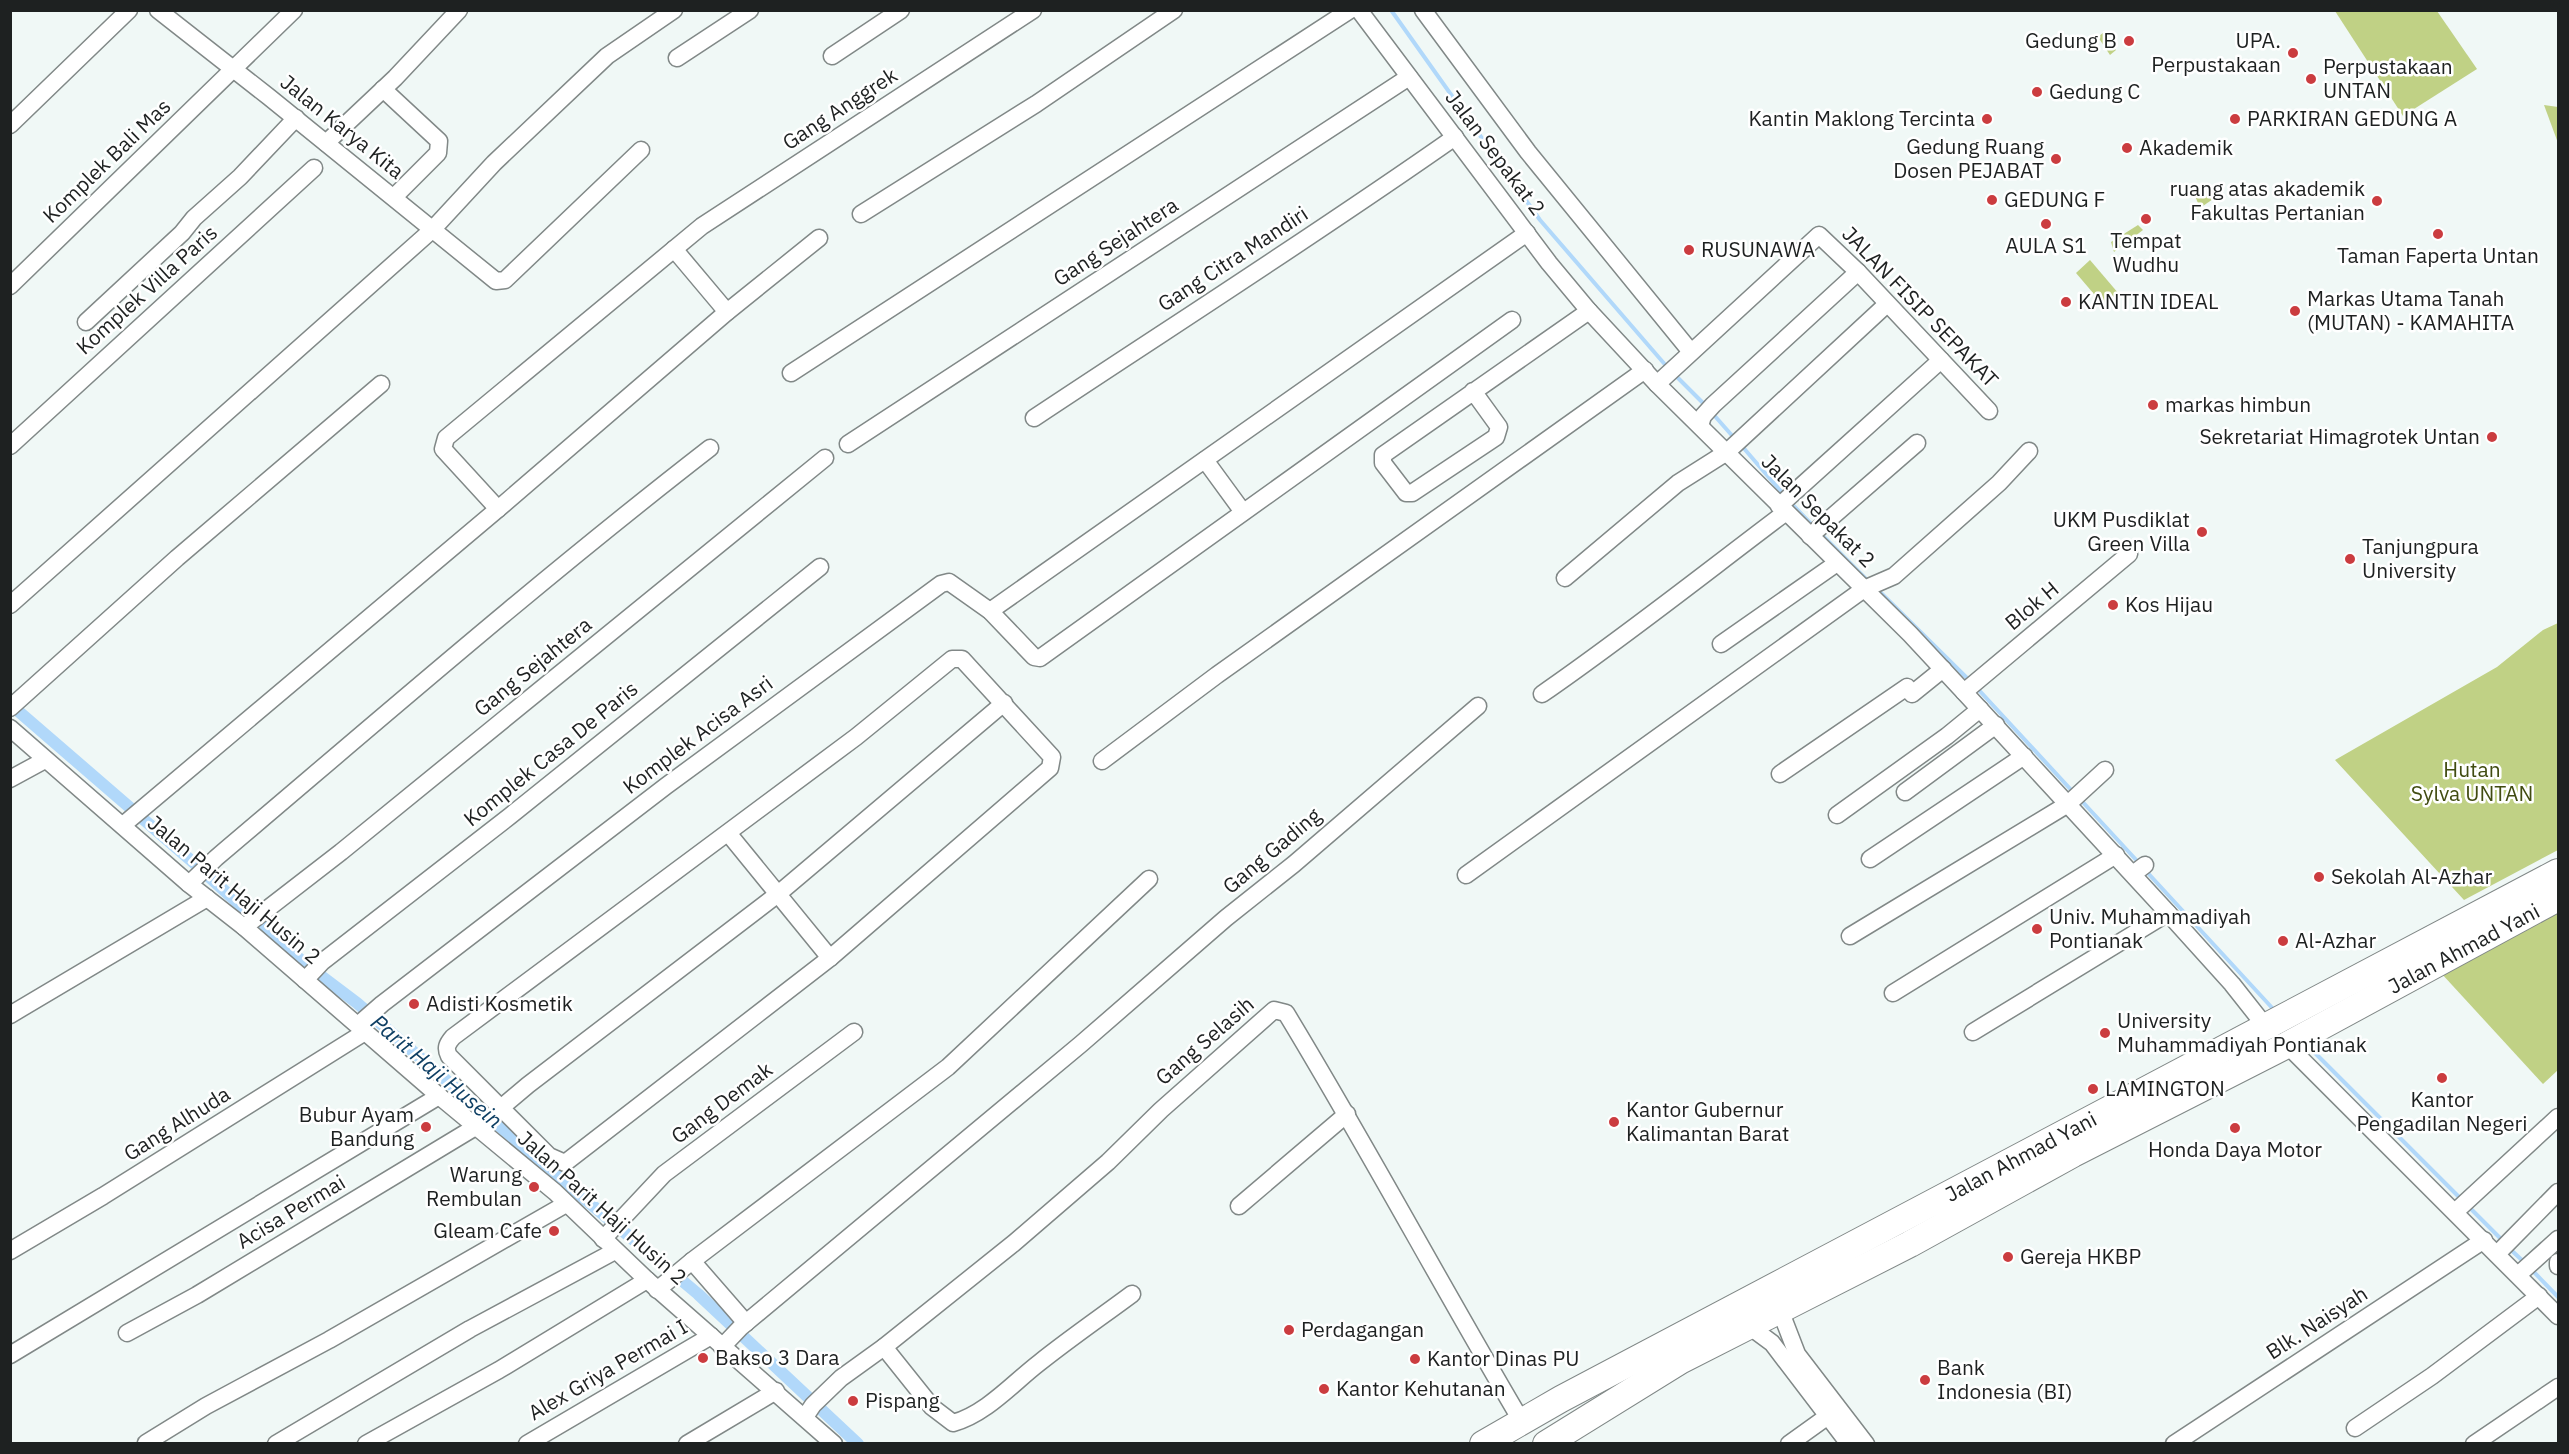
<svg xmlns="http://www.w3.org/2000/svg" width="2569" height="1454" font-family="'IBM Plex Sans',sans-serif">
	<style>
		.green { fill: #c0d185 }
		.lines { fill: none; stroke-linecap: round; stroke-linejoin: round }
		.stream { stroke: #b1d8fa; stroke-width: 4 }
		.canal { stroke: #b1d8fa; stroke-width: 12 }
		.minor-casing { stroke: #818887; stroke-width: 19 }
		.highway-casing { stroke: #818887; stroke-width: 28 }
		.minor { stroke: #fff; stroke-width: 16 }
		.highway { stroke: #fff; stroke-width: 26 }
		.poi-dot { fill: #cb3c3f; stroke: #fff; stroke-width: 2 }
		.labels { text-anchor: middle; stroke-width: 5; stroke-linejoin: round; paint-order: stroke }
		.poi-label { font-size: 21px; fill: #1e2121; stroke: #fff; text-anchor: start }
		.street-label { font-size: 21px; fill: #1e2121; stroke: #fff }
		.park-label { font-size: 21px; fill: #414c11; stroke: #fff }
		.water-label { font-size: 22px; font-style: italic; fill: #0e3f64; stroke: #fff }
	</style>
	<rect width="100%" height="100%" fill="#f0f8f6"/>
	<g class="green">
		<polygon points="2335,11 2437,11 2477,69 2403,116"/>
		<polygon points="2104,32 2116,50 2110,55 2098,37"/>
		<polygon points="2544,105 2558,107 2558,143"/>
		<polygon points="2206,184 2216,197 2200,208 2193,191"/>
		<polygon points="2138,225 2143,230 2114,252 2111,242"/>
		<polygon points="2090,260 2119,294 2105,307 2076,273"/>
		<polygon points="2558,623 2558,850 2464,900 2335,760 2497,667 2543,630"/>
		<polygon points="2558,911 2558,1070 2543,1084 2441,973"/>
	</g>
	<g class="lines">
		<g class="stream">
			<polyline points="1391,10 1540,220 1668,368"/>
			<polyline points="1675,375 1706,406"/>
			<polyline points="1713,414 1736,440"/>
			<polyline points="1741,445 1785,496"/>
			<polyline points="1790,502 1814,527"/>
			<polyline points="1819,532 1869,582"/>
			<polyline points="1877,589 1970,681"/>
			<polyline points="1977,688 2074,793"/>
			<polyline points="2079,798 2139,863"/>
			<polyline points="2146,871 2275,1011"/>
			<polyline points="2307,1045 2461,1199"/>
			<polyline points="2468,1206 2503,1241"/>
			<polyline points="2510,1249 2524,1262"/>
			<polyline points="2532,1270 2558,1297"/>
		</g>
		<polyline class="canal" points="10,704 194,863 304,963 357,1003 543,1164 698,1294 858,1444"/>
		<defs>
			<g id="minor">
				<polyline points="158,10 269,97 496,281 505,280 641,150"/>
				<polyline points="1359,10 1549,263 1589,311 1657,384 1910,634 1964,692 2168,913 2232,984 2266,1027"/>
				<polyline points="1423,10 1528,152 1691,352"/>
				<polyline points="832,56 901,10"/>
				<polyline points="677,58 750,10"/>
				<polyline points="383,89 439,141 438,153 394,197"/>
				<polyline points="10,125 129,10"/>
				<polyline points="326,143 395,78 459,10"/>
				<polyline points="861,214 1036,104 1174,10"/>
				<polyline points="674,249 727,312"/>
				<polyline points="10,286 294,10"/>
				<polyline points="86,322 182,233 194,218 240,177 296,118"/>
				<polyline points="791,373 1350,10"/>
				<polyline points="1657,384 1819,235 1858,272 1989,411"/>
				<polyline points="1473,391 1499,427 1496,437 1412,493 1406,493 1383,463 1383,455 1589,311"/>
				<path d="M1034 418C1174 325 1317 234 1455 137"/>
				<polyline points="1700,426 1703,416 1713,405 1858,272"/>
				<polyline points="848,444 1409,77"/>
				<polyline points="10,446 314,168"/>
				<polyline points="1205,460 1243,512"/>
				<polyline points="1779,506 1941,360"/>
				<polyline points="498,509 443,449 446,438 702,226 1033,10"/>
				<polyline points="1810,536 1917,443"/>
				<polyline points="1565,578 1678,483 1727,452 1887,304"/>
				<polyline points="10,605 432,230 494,163 607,56 674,10"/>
				<polyline points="990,611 1527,233"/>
				<polyline points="1721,644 1837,563"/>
				<path d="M952 659H962L1052 757 1050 768 830 958 565 1163 549 1156 449 1056C445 1048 447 1044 453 1037L856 737Z"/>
				<polyline points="1964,692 2129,554"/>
				<path d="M1542 694C1626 636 1705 573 1786 512"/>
				<polyline points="10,708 177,558 381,384"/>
				<polyline points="10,728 189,884 244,927 439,1096 555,1192 647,1280 834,1444"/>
				<polyline points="1102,761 1217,675 1645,370"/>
				<polyline points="1780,774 1907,687 1912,694 1943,669"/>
				<polyline points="10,779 45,760"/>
				<polyline points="1905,792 1996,725"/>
				<polyline points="1837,815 1947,736 1980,709"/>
				<polyline points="123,825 498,509 727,312 819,238"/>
				<polyline points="728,833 830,958"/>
				<polyline points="1870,859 2024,756"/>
				<polyline points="2133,874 2145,865"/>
				<polyline points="1466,875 1864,589 1894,576 1999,483 2029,451"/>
				<path d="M189 884 216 858C379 720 541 579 710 448"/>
				<polyline points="244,927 341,852 825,458"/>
				<polyline points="1850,936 2068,804 2105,770"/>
				<polyline points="305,980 322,962 510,816 820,567"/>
				<polyline points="1893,993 2116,855"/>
				<polyline points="10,1015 207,898"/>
				<polyline points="358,1025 382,1004 666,786 941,584 949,582 990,611 1034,657 1040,658 1512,320"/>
				<polyline points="1973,1032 2168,913"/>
				<polyline points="2287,1045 2558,1316"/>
				<polyline points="480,1129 496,1112 528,1085 778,894 1004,703"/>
				<polyline points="1239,1206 1347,1114"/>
				<polyline points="2455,1212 2558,1117"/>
				<polyline points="603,1239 664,1174 854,1032"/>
				<polyline points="10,1251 103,1196 365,1032"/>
				<polyline points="2497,1254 2558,1192"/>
				<polyline points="692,1261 746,1323"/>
				<polyline points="2558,1262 2558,1266"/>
				<polyline points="2518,1275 2558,1239"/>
				<polyline points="657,1290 692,1261 948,1067 1149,879"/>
				<polyline points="1780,1310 1797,1354 1866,1444"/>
				<polyline points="1749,1326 1772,1343 1849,1444"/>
				<polyline points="127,1333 197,1295 477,1126"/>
				<polyline points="722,1347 741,1327 1081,1044 1226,918 1294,864 1478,706"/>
				<path d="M884 1347 932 1407 953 1423C986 1414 1013 1383 1039 1363 1069 1339 1101 1317 1132 1294"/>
				<polyline points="10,1355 439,1096"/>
				<path d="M805 1417 813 1405 841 1378 884 1347 1014 1243 1108 1162 1161 1110 1274 1010 1286 1013C1368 1148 1442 1287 1522 1422"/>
				<polyline points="2355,1428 2432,1376 2539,1296"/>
				<polyline points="146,1443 206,1406 329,1340 566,1204"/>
				<polyline points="276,1444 470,1329 615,1251"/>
				<polyline points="366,1444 499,1370 647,1280"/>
				<polyline points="527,1444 711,1336"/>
				<polyline points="687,1444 776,1391"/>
				<polyline points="1789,1444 1828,1416"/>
				<polyline points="2174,1444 2484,1240"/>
				<polyline points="2474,1444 2558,1387"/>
			</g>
			<g id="highway">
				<polyline points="1483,1444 1561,1399 2558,872"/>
				<polyline points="1546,1444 1680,1361 1910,1244 2073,1154 2287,1045 2558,898"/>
			</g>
		</defs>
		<use href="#minor" class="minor-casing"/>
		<use href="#highway" class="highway-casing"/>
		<use href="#minor" class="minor"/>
		<use href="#highway" class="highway"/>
	</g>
	<g class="poi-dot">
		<circle cx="2129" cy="41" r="6"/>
		<circle cx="2293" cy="53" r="6"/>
		<circle cx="2311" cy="79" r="6"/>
		<circle cx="2037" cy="92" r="6"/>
		<circle cx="1987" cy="119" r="6"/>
		<circle cx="2235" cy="119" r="6"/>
		<circle cx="2127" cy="148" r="6"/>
		<circle cx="2056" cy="159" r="6"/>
		<circle cx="1992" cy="200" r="6"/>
		<circle cx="2377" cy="201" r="6"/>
		<circle cx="2146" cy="219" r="6"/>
		<circle cx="2046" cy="224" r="6"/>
		<circle cx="2438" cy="234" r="6"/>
		<circle cx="1689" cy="250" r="6"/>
		<circle cx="2066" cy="302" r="6"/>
		<circle cx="2295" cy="311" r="6"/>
		<circle cx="2153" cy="405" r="6"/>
		<circle cx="2492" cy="437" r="6"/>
		<circle cx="2202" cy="532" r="6"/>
		<circle cx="2350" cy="559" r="6"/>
		<circle cx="2113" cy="605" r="6"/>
		<circle cx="2319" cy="877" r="6"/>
		<circle cx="2037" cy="929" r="6"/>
		<circle cx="2283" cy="941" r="6"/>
		<circle cx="414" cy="1004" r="6"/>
		<circle cx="2105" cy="1033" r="6"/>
		<circle cx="2442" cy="1078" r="6"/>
		<circle cx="2093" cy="1089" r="6"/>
		<circle cx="1614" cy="1122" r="6"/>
		<circle cx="426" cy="1127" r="6"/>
		<circle cx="2235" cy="1128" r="6"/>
		<circle cx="534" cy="1187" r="6"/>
		<circle cx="554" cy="1231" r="6"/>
		<circle cx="2008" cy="1257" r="6"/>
		<circle cx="1289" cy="1330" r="6"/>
		<circle cx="703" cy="1358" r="6"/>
		<circle cx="1415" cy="1359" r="6"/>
		<circle cx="1925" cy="1380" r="6"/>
		<circle cx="1324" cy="1389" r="6"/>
		<circle cx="853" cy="1401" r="6"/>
	</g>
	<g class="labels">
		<g class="poi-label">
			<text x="2117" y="48" text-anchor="end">Gedung B</text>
			<text x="2281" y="48" text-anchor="end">UPA.<tspan x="2281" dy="24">Perpustakaan</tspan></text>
			<text x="2323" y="74">Perpustakaan<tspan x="2323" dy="24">UNTAN</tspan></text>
			<text x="2049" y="99">Gedung C</text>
			<text x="1975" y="126" text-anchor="end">Kantin Maklong Tercinta</text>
			<text x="2247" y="126">PARKIRAN GEDUNG A</text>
			<text x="2044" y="154" text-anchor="end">Gedung Ruang<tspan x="2044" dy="24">Dosen PEJABAT</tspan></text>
			<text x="2139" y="155">Akademik</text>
			<text x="2365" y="196" text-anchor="end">ruang atas akademik<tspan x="2365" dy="24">Fakultas Pertanian</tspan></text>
			<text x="2004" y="207">GEDUNG F</text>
			<text x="2146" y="248" text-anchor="middle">Tempat<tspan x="2146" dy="24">Wudhu</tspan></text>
			<text x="2046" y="253" text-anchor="middle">AULA S1</text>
			<text x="1701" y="257">RUSUNAWA</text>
			<text x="2438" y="263" text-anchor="middle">Taman Faperta Untan</text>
			<text x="2307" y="306">Markas Utama Tanah<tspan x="2307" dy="24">(MUTAN) - KAMAHITA</tspan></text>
			<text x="2078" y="309">KANTIN IDEAL</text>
			<text x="2165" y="412">markas himbun</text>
			<text x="2480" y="444" text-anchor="end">Sekretariat Himagrotek Untan</text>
			<text x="2190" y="527" text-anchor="end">UKM Pusdiklat<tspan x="2190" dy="24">Green Villa</tspan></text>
			<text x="2362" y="554">Tanjungpura<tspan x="2362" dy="24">University</tspan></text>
			<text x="2125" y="612">Kos Hijau</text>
			<text x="2331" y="884">Sekolah Al-Azhar</text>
			<text x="2049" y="924">Univ. Muhammadiyah<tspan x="2049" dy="24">Pontianak</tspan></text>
			<text x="2295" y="948">Al-Azhar</text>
			<text x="426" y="1011">Adisti Kosmetik</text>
			<text x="2117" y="1028">University<tspan x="2117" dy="24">Muhammadiyah Pontianak</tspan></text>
			<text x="2105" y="1096">LAMINGTON</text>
			<text x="2442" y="1107" text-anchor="middle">Kantor<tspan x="2442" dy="24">Pengadilan Negeri</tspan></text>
			<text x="1626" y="1117">Kantor Gubernur<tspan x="1626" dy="24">Kalimantan Barat</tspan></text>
			<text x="414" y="1122" text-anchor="end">Bubur Ayam<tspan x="414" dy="24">Bandung</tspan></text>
			<text x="2235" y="1157" text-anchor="middle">Honda Daya Motor</text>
			<text x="522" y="1182" text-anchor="end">Warung<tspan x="522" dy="24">Rembulan</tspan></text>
			<text x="542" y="1238" text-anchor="end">Gleam Cafe</text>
			<text x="2020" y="1264">Gereja HKBP</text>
			<text x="1301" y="1337">Perdagangan</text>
			<text x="715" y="1365">Bakso 3 Dara</text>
			<text x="1427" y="1366">Kantor Dinas PU</text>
			<text x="1937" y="1375">Bank<tspan x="1937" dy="24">Indonesia (BI)</tspan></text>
			<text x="1336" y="1396">Kantor Kehutanan</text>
			<text x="865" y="1408">Pispang</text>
		</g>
		<g class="street-label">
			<text transform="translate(840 109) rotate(-33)" y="7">Gang Anggrek</text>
			<text transform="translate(342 127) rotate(39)" y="7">Jalan Karya Kita</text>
			<text transform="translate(1495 153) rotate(53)" y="7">Jalan Sepakat 2</text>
			<text transform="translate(107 161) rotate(-44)" y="7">Komplek Bali Mas</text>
			<text transform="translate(1116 242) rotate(-33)" y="7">Gang Sejahtera</text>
			<text transform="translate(1233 259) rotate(-33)" y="7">Gang Citra Mandiri</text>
			<text transform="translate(147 290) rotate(-42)" y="7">Komplek Villa Paris</text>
			<text transform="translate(1920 307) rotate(46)" y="7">JALAN FISIP SEPAKAT</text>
			<text transform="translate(1818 511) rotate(45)" y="7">Jalan Sepakat 2</text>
			<text transform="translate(2032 606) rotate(-40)" y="7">Blok H</text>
			<text transform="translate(533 667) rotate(-39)" y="7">Gang Sejahtera</text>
			<text transform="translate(698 735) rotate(-37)" y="7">Komplek Acisa Asri</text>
			<text transform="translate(551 754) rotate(-39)" y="7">Komplek Casa De Paris</text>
			<text transform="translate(1272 851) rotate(-40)" y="7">Gang Gading</text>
			<text transform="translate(234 890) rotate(40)" y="7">Jalan Parit Haji Husin 2</text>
			<text transform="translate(2464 949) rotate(-28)" y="7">Jalan Ahmad Yani</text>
			<text transform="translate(1205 1041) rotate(-41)" y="7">Gang Selasih</text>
			<text transform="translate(722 1103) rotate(-37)" y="7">Gang Demak</text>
			<text transform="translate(177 1124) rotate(-32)" y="7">Gang Alhuda</text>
			<text transform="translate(2021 1157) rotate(-28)" y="7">Jalan Ahmad Yani</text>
			<text transform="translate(602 1208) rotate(42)" y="7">Jalan Parit Haji Husin 2</text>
			<text transform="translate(291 1212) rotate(-31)" y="7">Acisa Permai</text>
			<text transform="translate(2317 1323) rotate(-33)" y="7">Blk. Naisyah</text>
			<text transform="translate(608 1370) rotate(-30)" y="7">Alex Griya Permai I</text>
		</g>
		<g class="park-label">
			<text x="2472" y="777">Hutan<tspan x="2472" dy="24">Sylva UNTAN</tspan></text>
		</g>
		<g class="water-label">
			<text transform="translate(437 1071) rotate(40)" y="8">Parit Haji Husein</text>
		</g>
	</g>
	<rect width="2569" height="1454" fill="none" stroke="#1e2121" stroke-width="24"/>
</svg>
